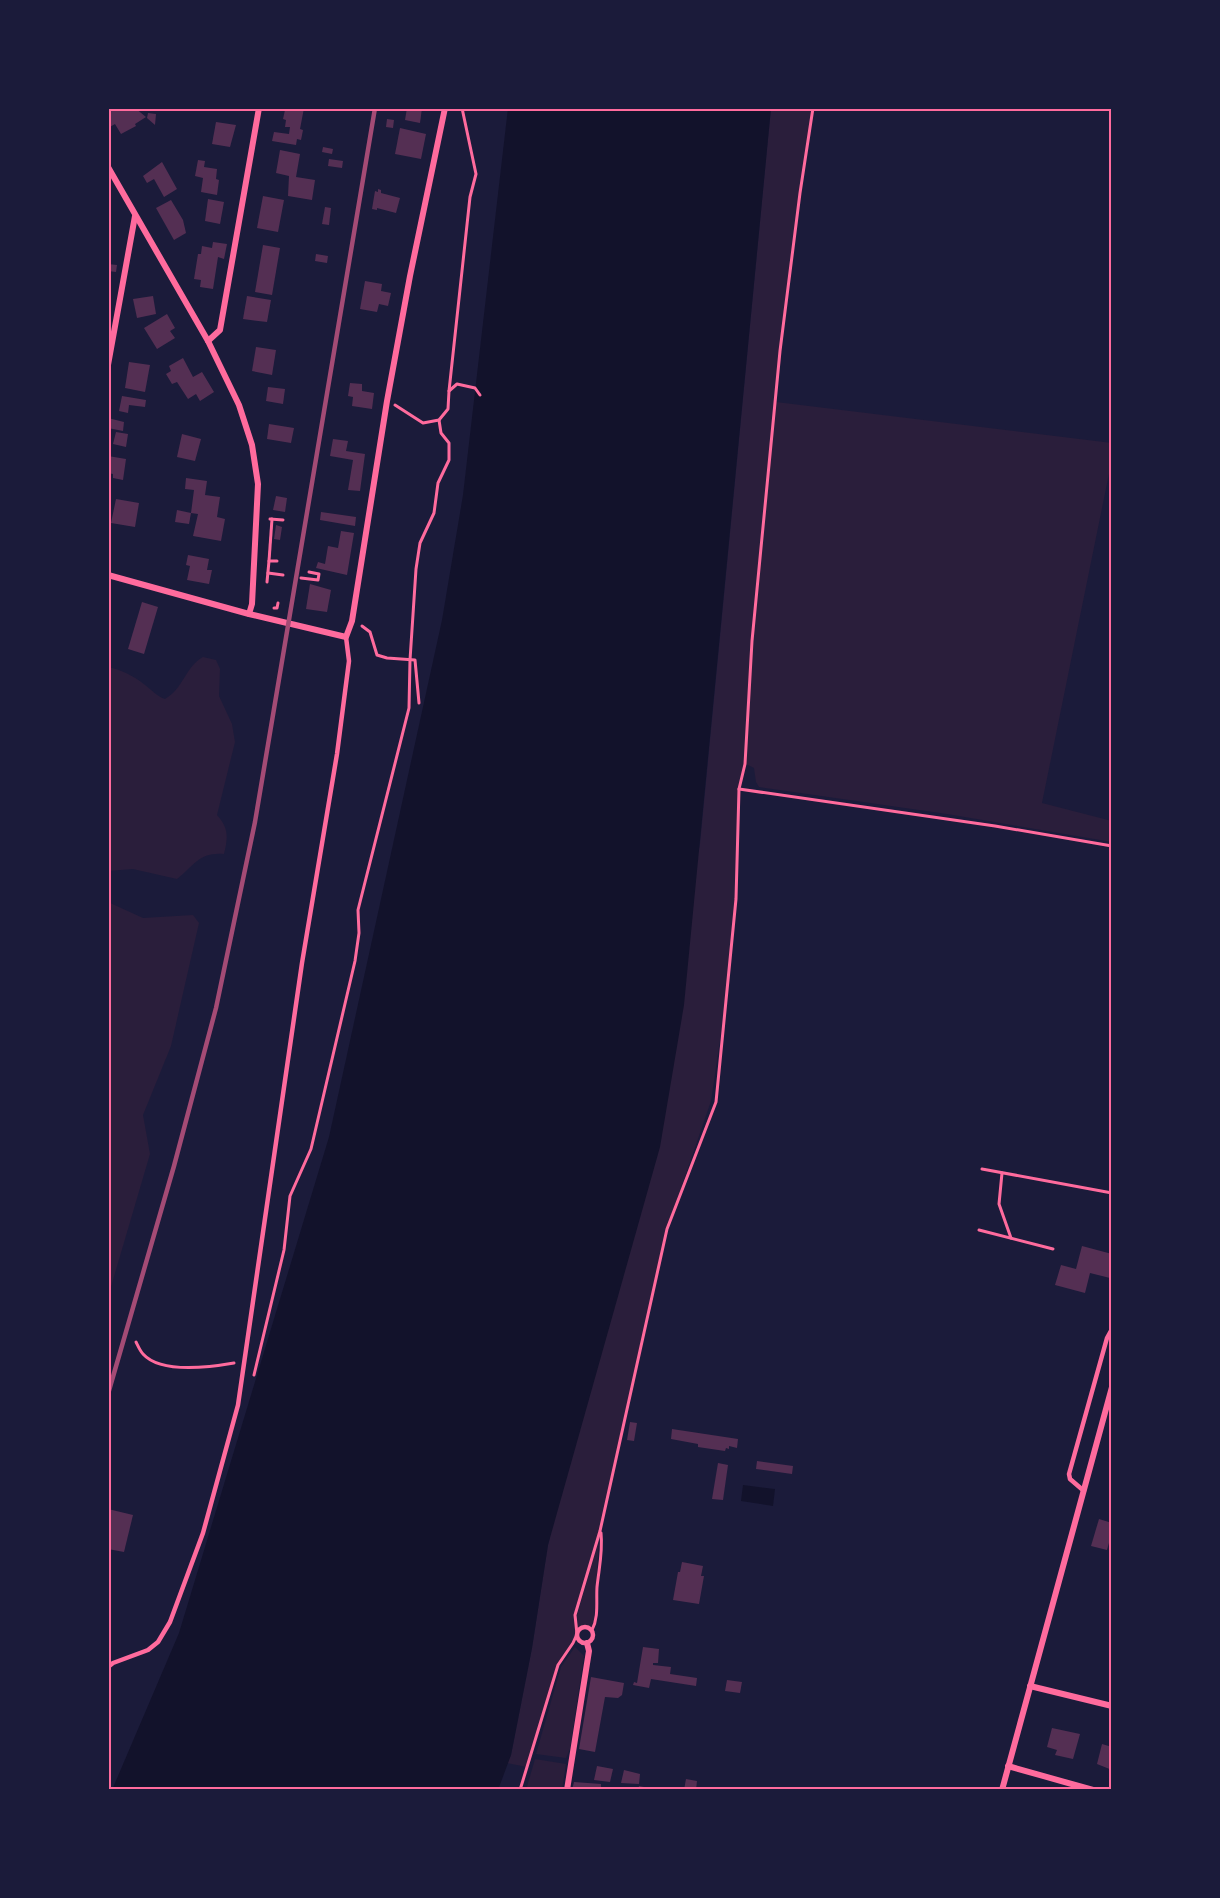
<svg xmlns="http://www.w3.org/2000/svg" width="1220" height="1898" font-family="'Varela Round',sans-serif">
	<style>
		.green { fill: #2a1e3b }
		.water { fill: #12122b }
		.building { fill: #542f53 }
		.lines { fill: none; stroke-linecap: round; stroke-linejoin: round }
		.path { stroke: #ff6b9d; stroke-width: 3 }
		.service { stroke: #ff6b9d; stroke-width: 4.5 }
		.minor { stroke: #ff6b9d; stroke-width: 6 }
		.rail { stroke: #a44b75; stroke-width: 4.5 }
		.neatline { fill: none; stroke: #ff6b9d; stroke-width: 2 }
	</style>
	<rect width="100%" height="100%" fill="#1b1b3a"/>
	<g class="green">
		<polygon points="771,108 813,108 791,264 776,402 1112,443 1112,459 1042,803 1112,821 1112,842 947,814 759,787 756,782 754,768 746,764 739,789 739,852 728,986 711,1101 667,1229 600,1531 575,1615 578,1632 573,1643 558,1665 527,1767 507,1763 511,1755 532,1648 548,1545 700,844"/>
		<path d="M203 657 216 660 220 669 219 696 232 724 235 742 217 815C229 828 228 838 224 854 199 852 195 865 177 879L133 869 108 871V667C122 670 134 676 145 685 152 690 156 696 165 699 184 688 185 667 203 657Z"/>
		<polygon points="108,902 143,918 193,915 199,923 171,1046 143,1115 150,1154 108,1297"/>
		<polygon points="599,1540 594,1623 592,1627 583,1625 578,1628 577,1615"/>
		<polygon points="575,1647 584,1656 570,1749 566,1758 536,1754 561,1667"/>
		<polygon points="535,1759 566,1764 562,1790 526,1790"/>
	</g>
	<g class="water">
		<polygon points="508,108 771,108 684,1005 660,1147 548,1545 532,1648 511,1755 498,1790 112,1790 179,1633 329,1137 442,620 463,495"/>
		<polygon points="743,1485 775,1489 773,1506 741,1501"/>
	</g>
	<g class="building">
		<polygon points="108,108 135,108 146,117 135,124 136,126 121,134 115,124 108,128"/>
		<polygon points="280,108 304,108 300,129 303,130 301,140 297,139 296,145 272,141 274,132 289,134 290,127 285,127 286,120 283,119 285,110"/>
		<polygon points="407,108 422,108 420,123 405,120"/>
		<polygon points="148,113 156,114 155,125 147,118"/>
		<polygon points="387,119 394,120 393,128 386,127"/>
		<polygon points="216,122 236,125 230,147 212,144"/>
		<polygon points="400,128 426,134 421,159 395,154"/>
		<polygon points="323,147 333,149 332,154 322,152"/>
		<polygon points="280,150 300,154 296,177 315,180 312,200 288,196 289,176 276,173"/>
		<polygon points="329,159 343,161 342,168 328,166"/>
		<polygon points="198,160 205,161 204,167 217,169 216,179 219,180 217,195 201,192 203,178 195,176"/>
		<polygon points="162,162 177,189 164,197 154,179 147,183 143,176"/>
		<polygon points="378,189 381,190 381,193 400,198 396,213 377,208 377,210 372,209 375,191 378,192"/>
		<polygon points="263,196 284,200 278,232 257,228"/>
		<polygon points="208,199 224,202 220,224 205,221"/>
		<polygon points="171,200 183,220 186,233 174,240 156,208"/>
		<polygon points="325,207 331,208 329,225 322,224"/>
		<polygon points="213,242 227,244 224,259 218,257 213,289 200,287 201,280 194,279 198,254 201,254 202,246 212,248"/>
		<polygon points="263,245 280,248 272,295 255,292"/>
		<polygon points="316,254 328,256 327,263 315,261"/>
		<polygon points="108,264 117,265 116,272 108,271"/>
		<polygon points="365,281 382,284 381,291 391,293 388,306 379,304 377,312 360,309"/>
		<polygon points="153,296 156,314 137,318 133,299"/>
		<polygon points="247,296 271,300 267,322 243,319"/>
		<polygon points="167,314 175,328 170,331 175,338 157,349 144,328"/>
		<polygon points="256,347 276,350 272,375 252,371"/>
		<polygon points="183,358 193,377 202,372 214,392 200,401 196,394 188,399 177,382 172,384 166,374 171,371 169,366"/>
		<polygon points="129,362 150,365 145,392 125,388"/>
		<polygon points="350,383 362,384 362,391 374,393 372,409 352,406 353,397 348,396"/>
		<polygon points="268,387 285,389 283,404 266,401"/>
		<polygon points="122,396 146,400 145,407 129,405 128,413 119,411"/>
		<polygon points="108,418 124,422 123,431 108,428"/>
		<polygon points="269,424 294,428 291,443 267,439"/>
		<polygon points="116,432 128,434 126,447 113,444"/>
		<polygon points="182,434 201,439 195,461 177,457"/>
		<polygon points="333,439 348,441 346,451 365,454 360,491 348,490 353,460 330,456"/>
		<polygon points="108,456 126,459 123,480 113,478 113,474 108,473"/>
		<polygon points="186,478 207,481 205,495 220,497 217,517 225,519 221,541 193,536 198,514 191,513 194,490 185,489"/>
		<polygon points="276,496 287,498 285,512 273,510"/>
		<polygon points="116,499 139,503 135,527 111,523"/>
		<polygon points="177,510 191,513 189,524 175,522"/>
		<polygon points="321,512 356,517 355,526 320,520"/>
		<polygon points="276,525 282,527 280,540 274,539"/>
		<polygon points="341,531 354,533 347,575 316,568 318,562 325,564 328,546 338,548"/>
		<polygon points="188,555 209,559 207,570 212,570 209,584 187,580 190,566 186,565"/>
		<polygon points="310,584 331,590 327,612 306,609"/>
		<polygon points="142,602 158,607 144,654 128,649"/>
		<polygon points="1082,1246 1112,1254 1112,1269 1110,1278 1090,1273 1085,1293 1055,1285 1061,1265 1076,1269"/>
		<polygon points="630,1422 637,1423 634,1441 627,1440"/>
		<polygon points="672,1429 738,1439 737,1448 729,1446 729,1449 726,1448 725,1451 698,1447 698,1444 671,1439"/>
		<polygon points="757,1461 793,1466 792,1474 756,1469"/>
		<polygon points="718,1463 728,1465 723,1500 712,1499"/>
		<polygon points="108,1509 133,1515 124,1552 108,1549"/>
		<polygon points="1099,1519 1112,1523 1112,1532 1107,1550 1091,1546"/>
		<polygon points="682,1562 703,1566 701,1576 704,1576 699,1604 673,1600 678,1572 680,1572"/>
		<polygon points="643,1647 659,1649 658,1663 653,1663 653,1665 671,1667 670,1674 697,1678 696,1686 651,1679 649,1688 633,1685 634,1682 637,1683"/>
		<polygon points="591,1677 624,1683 622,1695 618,1698 605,1697 595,1752 579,1749"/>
		<polygon points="727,1680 742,1682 740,1693 725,1691"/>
		<polygon points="1052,1728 1080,1734 1073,1759 1055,1755 1057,1750 1047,1747"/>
		<polygon points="1102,1744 1112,1747 1112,1770 1097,1764"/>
		<polygon points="597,1766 613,1769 610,1782 594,1780"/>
		<polygon points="624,1770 640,1774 639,1784 621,1783"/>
		<polygon points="686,1779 697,1781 696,1790 684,1790"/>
		<polygon points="574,1782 601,1784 601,1788 607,1788 606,1790 572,1790"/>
		<polygon points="639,1786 654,1789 654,1790 638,1790"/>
	</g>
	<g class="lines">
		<g class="path">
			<polyline points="449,391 470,197 476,174 462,108"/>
			<polyline points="395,405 423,423 439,420 448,409 449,391 457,384 475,388 480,395"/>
			<polyline points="270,519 283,520"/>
			<polyline points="269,561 272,519"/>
			<polyline points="268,573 283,575"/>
			<polyline points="301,578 318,580 319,574 309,572"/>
			<polyline points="267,582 269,561 277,561"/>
			<polyline points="274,608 277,608 278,603"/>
			<polyline points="362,626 370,632 377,655 387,658 415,660 419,703"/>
			<polyline points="739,789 995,826 1112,846"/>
			<polyline points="982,1169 1112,1193"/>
			<polyline points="1002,1173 999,1204 1011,1238"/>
			<polyline points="979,1230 1053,1249"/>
			<path d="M136 1342C138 1346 140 1351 143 1354 161 1374 211 1367 234 1363"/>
			<polyline points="254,1375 284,1250 290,1196 311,1149 355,961 359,933 358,910 409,708 410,660 416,569 420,543 434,513 438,483 449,460 449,443 441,433 439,420"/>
			<path d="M592 1630C599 1617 596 1601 597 1587 599 1568 603 1552 601 1533"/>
			<polyline points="520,1790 558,1665 573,1643 577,1634 575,1615 600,1531 667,1229 716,1102 736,899 739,789 745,764 752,641 780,351 800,193 813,108"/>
		</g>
		<g class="service">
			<polyline points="1084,1491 1070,1479 1069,1474 1107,1338 1112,1329"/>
			<circle cx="585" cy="1635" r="8"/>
			<polyline points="108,1667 113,1663 148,1650 158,1642 170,1622 203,1533 238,1405 302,963 337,754 349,661 346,637"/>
		</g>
		<g class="minor">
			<polyline points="108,167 208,341 239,405 252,445 258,484 252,604 249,614"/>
			<polyline points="208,341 220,330 259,108"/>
			<polyline points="108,365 135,216"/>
			<polyline points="108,575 249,614 346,637 352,621 387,401 410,276 445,108"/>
			<polyline points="1030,1686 1112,1706"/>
			<polyline points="1008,1766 1093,1790"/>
			<polyline points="567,1790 589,1651 587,1643"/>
			<polyline points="1002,1790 1112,1387"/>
		</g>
		<polyline class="rail" points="108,1394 174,1166 216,1008 255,822 375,108"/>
	</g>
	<rect width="1220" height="1898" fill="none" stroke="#1b1b3a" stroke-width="219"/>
	<rect x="110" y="110" width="1000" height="1678" class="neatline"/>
</svg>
